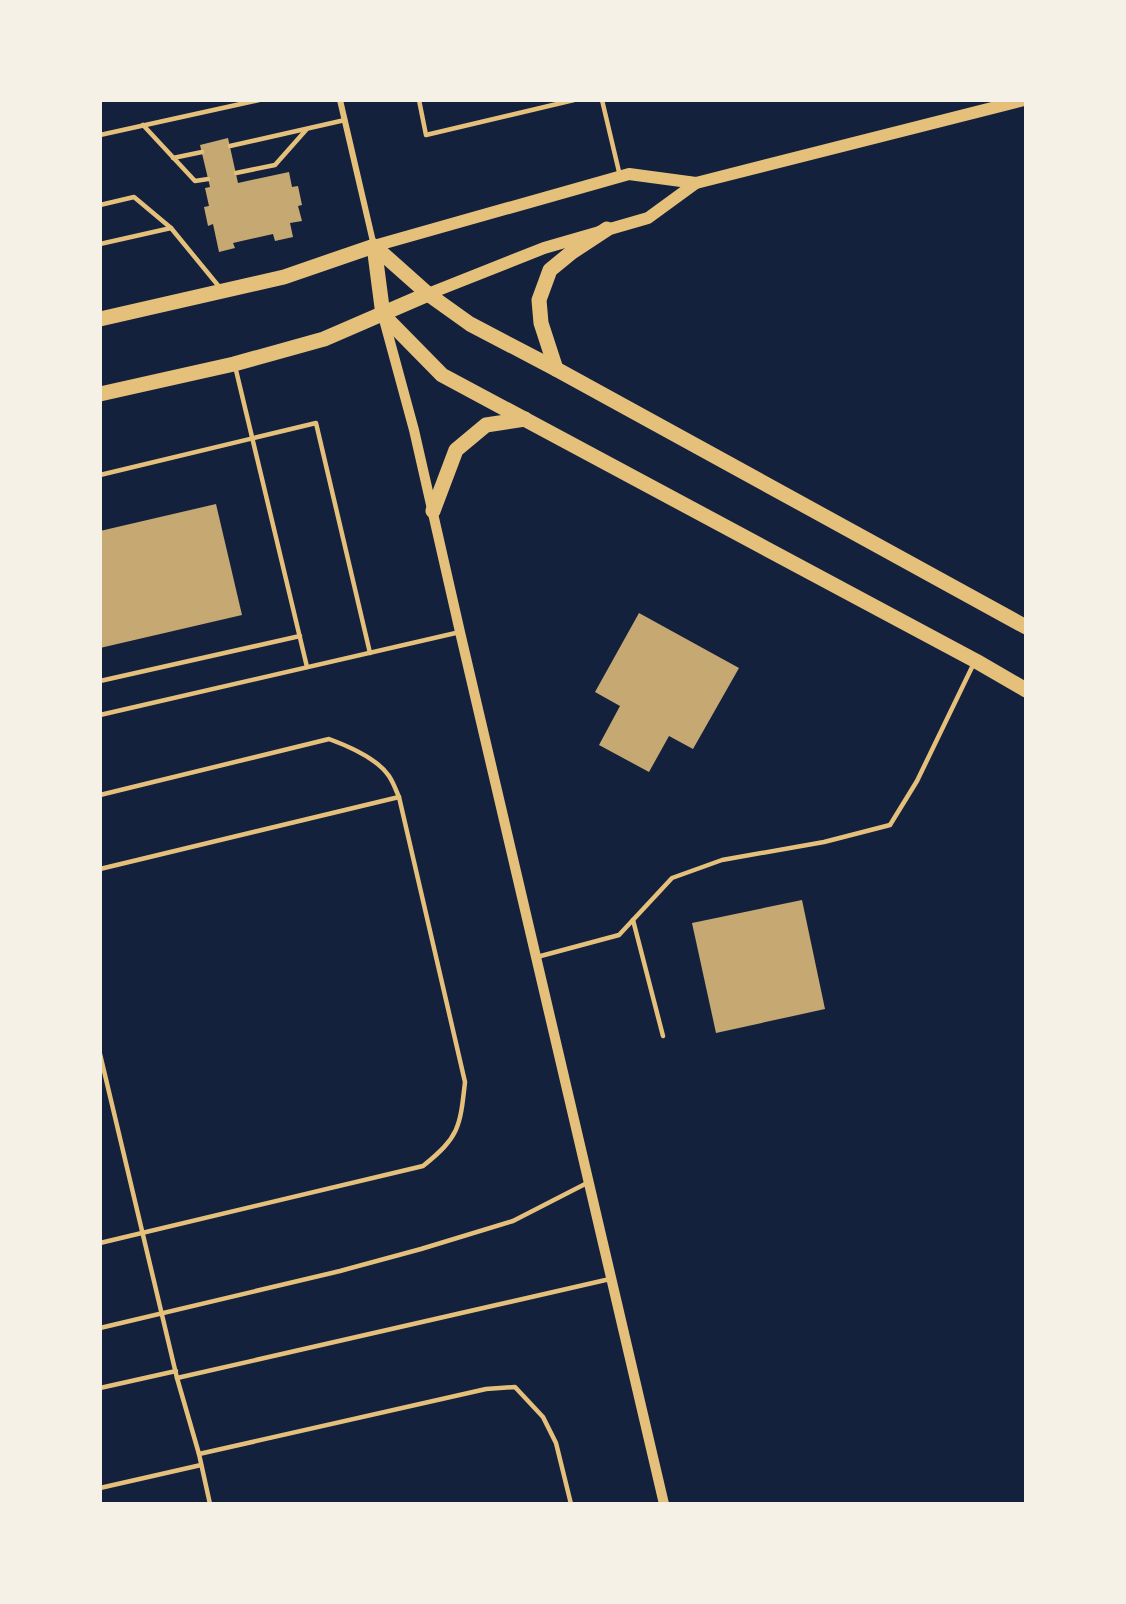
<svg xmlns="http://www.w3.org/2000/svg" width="1126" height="1604" font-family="Commissioner,sans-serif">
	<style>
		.building { fill: #c6a872 }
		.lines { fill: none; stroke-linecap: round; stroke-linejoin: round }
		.service { stroke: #e5c07b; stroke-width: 4.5 }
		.minor { stroke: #e5c07b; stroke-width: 6 }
		.tertiary { stroke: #e5c07b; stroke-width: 10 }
		.secondary { stroke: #e5c07b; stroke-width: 12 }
		.primary { stroke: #e5c07b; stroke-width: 15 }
	</style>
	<rect width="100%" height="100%" fill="#14213d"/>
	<g class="building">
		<polygon points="228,138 238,183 289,172 292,187 298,186 302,205 298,206 302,221 290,223 293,237 275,241 273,234 233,243 235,248 219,252 213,224 208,226 204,207 209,206 205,188 210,187 200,145"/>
		<polygon points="216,504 242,615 100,648 100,531"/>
		<polygon points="639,613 739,668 693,749 669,736 649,772 599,745 620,706 595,692"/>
		<polygon points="802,900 825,1009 716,1033 692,923"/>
	</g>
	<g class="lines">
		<g class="service">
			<polyline points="419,100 426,135 574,100"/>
			<polyline points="602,100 620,176"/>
			<polyline points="143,125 195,181 208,179"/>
			<polyline points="100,135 259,100"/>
			<polyline points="230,146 345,120"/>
			<polyline points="173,158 202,152"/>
			<polyline points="236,173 275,165 306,130"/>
			<polyline points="100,205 134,197 171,228"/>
			<polyline points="100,244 171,228 221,289"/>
			<polyline points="235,366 307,667"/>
			<polyline points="100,475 316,423 370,653"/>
			<polyline points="100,681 300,636"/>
			<polyline points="100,715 460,632"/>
			<path d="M100 795 329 739C348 746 377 758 389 776 393 782 396 790 399 797L465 1082C460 1128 459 1137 423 1166L100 1243"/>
			<polyline points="100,869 399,797"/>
			<polyline points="633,920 663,1036"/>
			<polyline points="537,957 619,935 672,878 722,860 824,842 890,825 917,781 974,663"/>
			<polyline points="100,1054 177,1378 199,1454 210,1504"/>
			<polyline points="100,1328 340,1271 421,1249 513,1221 589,1182"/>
			<polyline points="177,1378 610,1279"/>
			<polyline points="100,1388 176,1371"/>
			<polyline points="199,1454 486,1389 515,1387 543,1417 556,1443 571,1504"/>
			<polyline points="100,1488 201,1465"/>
		</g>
		<polyline class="minor" points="340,100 374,246"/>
		<polyline class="tertiary" points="383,316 414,430 460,632 664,1504"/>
		<g class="secondary">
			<polyline points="374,246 629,174 696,183 1024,100"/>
			<polyline points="428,294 544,248 648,218 696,183"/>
		</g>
		<g class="primary">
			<polyline points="374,246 383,315 442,375 976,661 1026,690"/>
			<polyline points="374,246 428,294 470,324 556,369 1026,627"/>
			<polyline points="100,319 284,277 374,246"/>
			<polyline points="556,369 541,323 539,300 550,270 572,252 607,229"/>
			<polyline points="100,394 234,364 324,339 428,294"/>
			<polyline points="433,511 456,450 486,425 525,419"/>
		</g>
	</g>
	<rect width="1126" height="1604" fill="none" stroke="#f6f1e7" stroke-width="204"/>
</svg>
